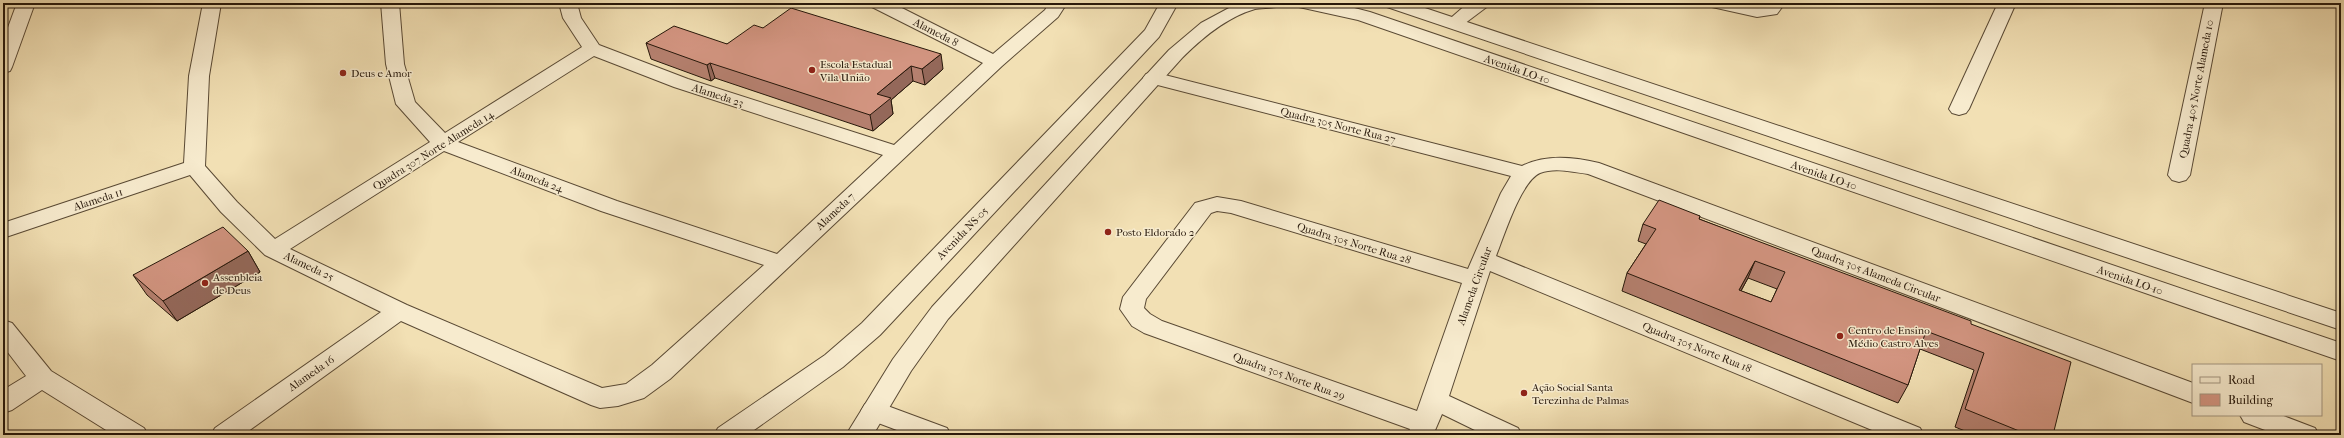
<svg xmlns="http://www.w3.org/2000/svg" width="2344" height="438" font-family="'IM FELL French Canon',serif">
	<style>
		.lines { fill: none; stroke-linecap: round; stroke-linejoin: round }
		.service-casing { stroke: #594934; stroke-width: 2 }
		.minor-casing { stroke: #594934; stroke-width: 2 }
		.tertiary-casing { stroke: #594934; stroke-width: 2 }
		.service { fill: #f7ebce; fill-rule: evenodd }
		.minor { fill: #f7ebce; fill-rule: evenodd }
		.tertiary { fill: #f7ebce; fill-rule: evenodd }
		.wall { fill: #b5806f; stroke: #26170a; fill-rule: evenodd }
		.shaded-wall { fill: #94685a; stroke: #26170a }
		.building { fill: #d39581; stroke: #26170a; fill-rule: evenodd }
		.poi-dot { fill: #8f2418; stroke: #f7ebce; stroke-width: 1.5 }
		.labels { text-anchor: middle; stroke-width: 3; stroke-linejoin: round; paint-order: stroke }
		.street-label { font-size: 11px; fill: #26170a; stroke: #f7ebce }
		.poi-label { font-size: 11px; fill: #26170a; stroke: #f7ebce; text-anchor: start }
	</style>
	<rect width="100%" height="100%" fill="#f2e0b4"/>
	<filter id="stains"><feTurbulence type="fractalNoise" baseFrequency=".005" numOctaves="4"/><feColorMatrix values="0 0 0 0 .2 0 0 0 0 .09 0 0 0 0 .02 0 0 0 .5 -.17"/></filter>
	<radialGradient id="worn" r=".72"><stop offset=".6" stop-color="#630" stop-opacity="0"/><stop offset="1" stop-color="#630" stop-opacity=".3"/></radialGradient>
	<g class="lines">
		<defs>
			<polygon id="service" points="1450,3 1465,3 1477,8 1472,11"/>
			<g id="minor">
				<polygon points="17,3 35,3 12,67 10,71 3,73 3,41"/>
				<path d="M203 3H221L209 76 205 166 237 202 275 239 430 142 396 104 386 64 381 3H399L404 64 415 102 445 133 582 47 563 18 559 3H577L581 18 599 45 688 79 894 145 983 63 872 7 869 3H892L993 54 1045 10 1049 3H1067L1058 17 1002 66 670 379 644 398 618 406 600 408 591 405 401 321 243 435H211L215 428 381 312 265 255 221 212 190 175 3 238V223L184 163 189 76ZM594 56 674 87 883 155 777 254 617 201 458 142ZM444 151 601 211 764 265 652 365 626 384 602 388 407 305 290 249Z"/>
				<polygon points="1468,3 1492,3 1460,27 1448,27 1445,23"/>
				<polygon points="1709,3 1765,5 1767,3 1785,3 1777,14 1757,17 1712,7"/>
				<polygon points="1998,3 2016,3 1969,109 1966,113 1959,115 1952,113 1949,109"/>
				<polygon points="2205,3 2223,3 2190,175 2186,180 2179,182 2172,180 2168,175"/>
				<path d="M1153 72 1522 166C1545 154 1575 157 1599 163L2193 383V403L1588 174C1573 172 1555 167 1540 173 1521 181 1504 236 1496 256L1920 428 1924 435H1884L1490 271 1449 396 1518 428 1522 435H1485L1442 414 1433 435H1407L1410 429 1144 333 1132 326 1120 309 1123 297 1195 203 1217 197 1241 201 1468 269 1501 193 1511 176 1146 82 1143 78 1146 74ZM1217 211 1231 213 1462 283 1417 411 1162 321 1150 314 1144 308 1146 299 1211 213Z"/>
				<polygon points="3,320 12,323 51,371 144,428 148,435 114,435 42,390 12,410 3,413 3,390 26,376 3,346"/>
				<polygon points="874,401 947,428 951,435 910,435 865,418 861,411 865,404"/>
				<polygon points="2240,415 2281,415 2315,428 2319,435 2278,435 2244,422"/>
			</g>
			<g id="tertiary">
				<polygon points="1160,3 1178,3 1159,37 880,335 843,367 747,435 714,435 718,428 825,355 862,323 1145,30"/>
				<path d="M1229 3H1279L1276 7C1269 8 1261 8 1255 9 1227 17 1202 38 1182 58L948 319 911 371 873 435H846L893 359 932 307 1169 50 1201 23 1229 8Z"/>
				<polygon points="1296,3 1335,3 1370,12 2341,343 2341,361 1358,20 1299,7"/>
				<polygon points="1384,3 1410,3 2341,313 2341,330 1387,7"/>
			</g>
		</defs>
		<use href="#service" class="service-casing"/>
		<use href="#minor" class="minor-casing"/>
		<use href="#tertiary" class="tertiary-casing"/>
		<use href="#service" class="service"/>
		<use href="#minor" class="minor"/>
		<use href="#tertiary" class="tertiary"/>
	</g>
	<g class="wall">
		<polygon points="763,28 943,69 925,85 913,81 891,100 893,114 873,131 715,78 711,81 651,59 646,43 727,44"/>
		<path d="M1700 216 1699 219 1971 324 2053 435H1975L1955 427 1974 370 1920 349 1908 385 1898 403 1622 291 1627 273 1646 244 1638 241 1643 224ZM1748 278 1777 289 1771 302 1741 291Z"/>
		<polygon points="248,251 260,272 177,321 147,295 133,275"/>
	</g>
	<g class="shaded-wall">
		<polygon points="941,54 943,69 925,85 922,69"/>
		<polygon points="710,63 715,78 711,81 707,65"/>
		<polygon points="911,66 913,81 891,100 893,114 873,131 870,115 877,94"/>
		<polygon points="248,251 260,272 177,321 163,301"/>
		<polygon points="1755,261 1748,278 1732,307 1739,290"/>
	</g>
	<g class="building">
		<polygon points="791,8 941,54 922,69 911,66 877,94 891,98 870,115 710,63 707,65 646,43 674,26 727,44 754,25 763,28"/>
		<path d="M1659 200 1700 216 1699 219 1971 321V324L2071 362 2053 435H2029L1965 409 1984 353 1926 331 1908 385 1627 273 1656 229 1643 224ZM1755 261 1785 272 1771 302 1739 290Z"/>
		<polygon points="223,227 248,251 163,301 133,275"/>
	</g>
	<g class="poi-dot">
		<circle cx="812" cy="70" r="4"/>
		<circle cx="343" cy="73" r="4"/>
		<circle cx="1108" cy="232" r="4"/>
		<circle cx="205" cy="283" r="4"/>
		<circle cx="1840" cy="336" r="4"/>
		<circle cx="1524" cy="393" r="4"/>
	</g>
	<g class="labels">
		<g class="street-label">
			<text transform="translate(936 32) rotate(27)" y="4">Alameda 8</text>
			<text transform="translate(1517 69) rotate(19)" y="4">Avenida LO-10</text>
			<text transform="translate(2196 89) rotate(-79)" y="4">Quadra 405 Norte Alameda 10</text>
			<text transform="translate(718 95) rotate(18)" y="4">Alameda 23</text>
			<text transform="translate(1338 125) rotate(14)" y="4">Quadra 305 Norte Rua 27</text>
			<text transform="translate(433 150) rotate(-32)" y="4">Quadra 307 Norte Alameda 14</text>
			<text transform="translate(1824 175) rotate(19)" y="4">Avenida LO-10</text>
			<text transform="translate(537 179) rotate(21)" y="4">Alameda 24</text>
			<text transform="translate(98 199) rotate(-18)" y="4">Alameda 11</text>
			<text transform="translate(835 211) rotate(-43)" y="4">Alameda 7</text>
			<text transform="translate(962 233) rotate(-46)" y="4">Avenida NS-05</text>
			<text transform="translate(1354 243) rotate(17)" y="4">Quadra 305 Norte Rua 28</text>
			<text transform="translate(309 266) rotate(25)" y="4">Alameda 25</text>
			<text transform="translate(1876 274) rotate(21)" y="4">Quadra 305 Alameda Circular</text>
			<text transform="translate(2130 280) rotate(19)" y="4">Avenida LO-10</text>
			<text transform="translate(1474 286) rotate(-70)" y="4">Alameda Circular</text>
			<text transform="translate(1697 347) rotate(22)" y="4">Quadra 305 Norte Rua 18</text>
			<text transform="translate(311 373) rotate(-35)" y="4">Alameda 16</text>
			<text transform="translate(1289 376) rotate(20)" y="4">Quadra 305 Norte Rua 29</text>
		</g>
		<g class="poi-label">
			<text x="820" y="68">Escola Estadual<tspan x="820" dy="13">Vila União</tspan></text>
			<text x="351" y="77">Deus e Amor</text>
			<text x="1116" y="236">Posto Eldorado 2</text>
			<text x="213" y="281">Assenbleia<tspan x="213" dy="13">de Deus</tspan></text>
			<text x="1848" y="334">Centro de Ensino<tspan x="1848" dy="13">Médio Castro Alves</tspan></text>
			<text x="1532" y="391">Ação Social Santa<tspan x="1532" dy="13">Terezinha de Palmas</tspan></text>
		</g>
	</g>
	<rect width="2344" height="438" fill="none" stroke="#f2e0b4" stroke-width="16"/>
	<rect x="4" y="4" width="2336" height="430" fill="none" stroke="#26170a" stroke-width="2"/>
	<rect x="8" y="8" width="2328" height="422" fill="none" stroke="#26170a"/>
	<rect x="2192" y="364" width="130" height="52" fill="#f7ebce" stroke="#a39680"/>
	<rect x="2200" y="377" width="20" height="6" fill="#f7ebce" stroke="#a39680"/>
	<text x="2228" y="384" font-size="12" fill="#26170a">Road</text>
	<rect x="2200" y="394" width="20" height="12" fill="#d39581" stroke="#a39680"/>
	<text x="2228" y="404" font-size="12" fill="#26170a">Building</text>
	<rect width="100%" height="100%" filter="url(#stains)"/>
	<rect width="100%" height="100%" fill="url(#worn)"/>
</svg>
